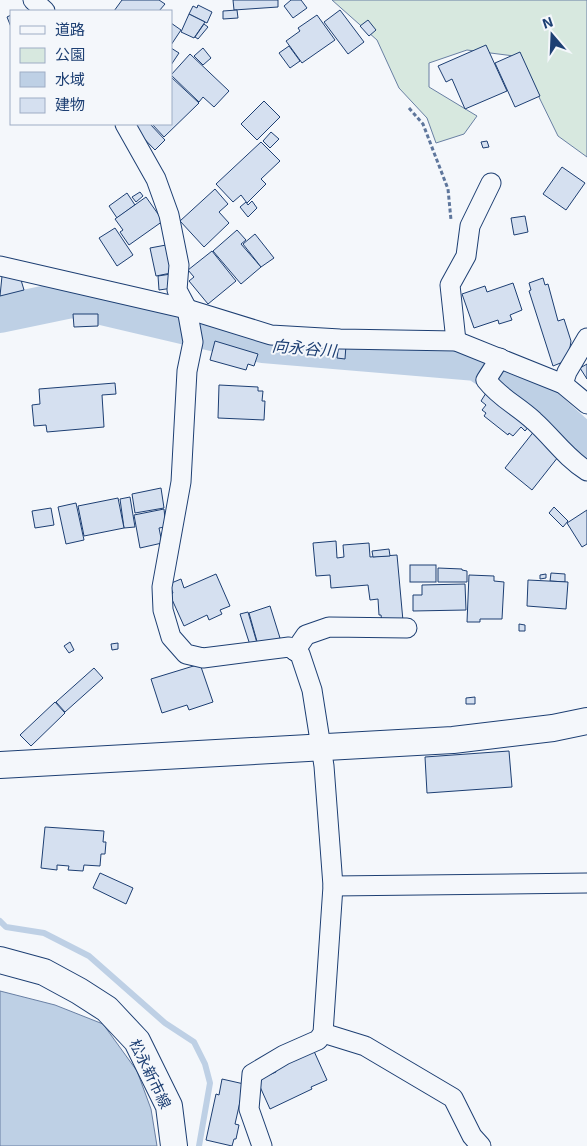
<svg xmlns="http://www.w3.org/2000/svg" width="587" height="1146" font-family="'Exo 2','Noto Sans JP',sans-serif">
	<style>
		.green { fill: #d7e8df; stroke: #687fa3 }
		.water { fill: #bed0e5; stroke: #687fa3 }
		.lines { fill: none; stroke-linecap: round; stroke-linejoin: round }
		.stream { stroke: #bed0e5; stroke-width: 6 }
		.river { stroke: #bed0e5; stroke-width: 38 }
		.building { fill: #d5e0f0; stroke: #1d3f73 }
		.street-casing { stroke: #1d3f73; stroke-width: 21 }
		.secondary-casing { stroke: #1d3f73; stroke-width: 28 }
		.path { stroke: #5e769c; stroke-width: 3; stroke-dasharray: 4 2.5; stroke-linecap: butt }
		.street { stroke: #f4f7fb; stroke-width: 19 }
		.secondary { stroke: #f4f7fb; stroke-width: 26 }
		.labels { text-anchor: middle; stroke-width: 4; stroke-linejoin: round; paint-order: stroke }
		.street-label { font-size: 15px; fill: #1d3f73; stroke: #f4f7fb }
		.water-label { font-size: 16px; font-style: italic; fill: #1d3f73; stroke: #f4f7fb }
	</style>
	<rect width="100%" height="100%" fill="#f4f7fb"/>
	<polygon class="green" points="332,0 587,0 587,157 558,136 537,93 514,56 467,50 429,63 429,87 477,116 464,134 436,143 427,118 399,88 377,40"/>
	<polygon class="water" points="0,991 55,1005 103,1024 137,1071 151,1109 157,1146 0,1146"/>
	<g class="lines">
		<polyline class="stream" points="0,921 6,927 44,933 89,956 165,1023 194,1042 205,1064 210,1083 199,1146"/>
		<polyline class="river" points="0,314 72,299 263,344 477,362 544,406 587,445"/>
	</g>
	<g class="building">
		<polygon points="122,0 159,0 165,4 159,11 114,11"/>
		<polygon points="233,0 278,0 278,7 234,10"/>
		<polygon points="291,0 301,0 307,8 293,18 284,6"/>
		<polygon points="198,5 212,12 207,23 189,14 193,6 197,8"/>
		<polygon points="237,10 238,18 223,19 223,11"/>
		<polygon points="340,10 364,42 348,54 324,22"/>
		<polygon points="189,14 205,22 194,38 181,32"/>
		<polygon points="11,15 11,27 7,17"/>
		<polygon points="317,15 335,40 302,63 286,41 300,31 298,28"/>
		<polygon points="368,20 376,30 369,36 360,26"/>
		<polygon points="171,23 181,30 171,45"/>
		<polygon points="204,24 208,27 198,39 195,37"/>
		<polygon points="486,45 507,91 465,109 452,79 446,82 438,66"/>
		<polygon points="289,46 300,61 290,68 279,53"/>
		<polygon points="171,48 179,53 171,65"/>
		<polygon points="203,48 211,58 203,65 194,56"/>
		<polygon points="520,52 540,96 515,107 495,63"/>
		<polygon points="190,54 229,91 214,107 203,97 199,102 171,75"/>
		<polygon points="171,77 199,103 164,137 152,124 171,124"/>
		<polygon points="264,101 280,117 257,140 241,124"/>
		<polygon points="130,124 150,124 165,140 155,150"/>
		<polygon points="271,132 279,139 270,148 263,141"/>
		<polygon points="487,141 489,147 483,148 481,142"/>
		<polygon points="261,142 280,161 261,179 266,184 247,203 241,195 233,202 216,184"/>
		<polygon points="562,167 585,183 566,210 543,194"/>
		<polygon points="215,189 228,204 219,212 229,223 204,247 180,221"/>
		<polygon points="140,192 143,196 136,202 132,197"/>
		<polygon points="127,193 135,205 117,218 109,206"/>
		<polygon points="146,197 163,221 129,245 120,232 123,230 115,219"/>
		<polygon points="252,201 257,208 248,217 240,207 246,202 248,205"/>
		<polygon points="525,216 528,232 514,235 511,218"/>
		<polygon points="115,228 133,255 117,266 99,238"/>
		<polygon points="237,230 246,240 241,244 261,267 241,284 213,251"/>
		<polygon points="255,234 274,258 261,267 243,244"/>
		<polygon points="166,245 171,273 156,276 150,248"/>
		<polygon points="212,251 236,281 208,304 189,281 194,277 188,270"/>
		<polygon points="171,274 173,288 159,290 158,276"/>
		<polygon points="2,276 21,280 24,290 0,296"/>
		<polygon points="543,278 545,285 548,284 558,321 564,319 571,341 568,360 553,366 529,291 531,290 529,283"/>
		<polygon points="513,283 522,310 510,315 512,320 499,324 498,320 474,328 462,294 485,286 487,292"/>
		<polygon points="73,314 98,314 98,326 74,327"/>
		<polygon points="215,341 258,354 254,366 248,364 246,370 210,360"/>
		<polygon points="339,345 346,345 345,359 337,358"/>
		<polygon points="587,364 587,379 580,368"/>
		<polygon points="115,383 116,394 102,395 104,427 47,432 46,425 34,426 32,405 40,404 39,389"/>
		<polygon points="219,385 258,387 258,391 263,391 262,401 265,401 264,420 218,418"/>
		<polygon points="486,393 531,424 525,431 521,427 513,436 509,433 508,435 484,416 486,413 482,410 486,405 481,401"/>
		<polygon points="535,430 562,452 532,490 505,468"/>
		<polygon points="161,488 164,508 135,513 132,494"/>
		<polygon points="130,497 135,527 124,528 120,499"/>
		<polygon points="118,498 124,528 84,536 78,506"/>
		<polygon points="76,503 84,540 66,544 58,507"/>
		<polygon points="554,507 568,521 563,527 549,513"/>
		<polygon points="51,508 54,525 35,528 32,511"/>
		<polygon points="164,509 165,518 165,527 159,528 162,543 140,548 134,515"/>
		<polygon points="587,510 587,544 582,547 567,523"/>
		<polygon points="336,541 337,558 344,557 343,545 369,543 370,557 397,555 403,621 382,622 381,615 379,615 378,599 370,600 368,585 331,588 330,575 316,576 313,543"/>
		<polygon points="389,549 390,556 373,557 372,551"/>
		<rect x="410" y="565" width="26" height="17"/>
		<polygon points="438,568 462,569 462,570 467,571 467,582 438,582"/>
		<polygon points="551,573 565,574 565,582 550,581"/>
		<polygon points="216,574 230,606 220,610 222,614 209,620 207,615 184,626 170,595 173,593 169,584 181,579 184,588"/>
		<polygon points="546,574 546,578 540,579 540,575"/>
		<polygon points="469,575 494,576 494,581 504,582 502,619 480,619 480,622 467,622"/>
		<polygon points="528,580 568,582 566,609 527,606"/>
		<polygon points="465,584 466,610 413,611 413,595 422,595 422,585"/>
		<polygon points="270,606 280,638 258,645 249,613"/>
		<polygon points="248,612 257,643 250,645 240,614"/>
		<polygon points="519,624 525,625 525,631 519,631"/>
		<polygon points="70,642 74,650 69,653 64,646"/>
		<polygon points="118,643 118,649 112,650 111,644"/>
		<polygon points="200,664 213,702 189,710 187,705 162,713 151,679"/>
		<polygon points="94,668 103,678 65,712 56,702"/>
		<polygon points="475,697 475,704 466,704 466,698"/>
		<polygon points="55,702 65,713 31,746 20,735"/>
		<polygon points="509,751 512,787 427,793 425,757"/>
		<polygon points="45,827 104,831 103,842 106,842 105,854 101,854 100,866 84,865 83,871 68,870 69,866 57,865 57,870 41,868"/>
		<polygon points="100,873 133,888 126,904 93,888"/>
		<polygon points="313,1049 327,1080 311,1087 312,1089 270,1109 257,1080 276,1072 275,1067"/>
		<polygon points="222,1079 244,1084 235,1124 239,1125 236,1139 234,1139 232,1146 206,1140 216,1094 219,1095"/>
	</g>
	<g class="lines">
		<defs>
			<g id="street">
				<polyline points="33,0 45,11"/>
				<polyline points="125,124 156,179 169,215 179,265 177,290 187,309 193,342 187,371 181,482 162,587 163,610 171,637 186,654 203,658 289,647 300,654 312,690 324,766 333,886 323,1033 318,1040 284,1055 252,1074 249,1109 262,1146"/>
				<polyline points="0,266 187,309 271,335 340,339 456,341 563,384 587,404"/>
				<polyline points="456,341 450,285 466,256 470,226 491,183"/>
				<path d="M500 358 486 380C501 399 517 405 534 421 552 437 566 458 587 471"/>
				<polyline points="563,384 567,372 587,338"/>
				<polyline points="295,651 306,635 329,627 407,628"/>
				<polyline points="333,886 587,883"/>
				<polyline points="323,1033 365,1046 453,1098 472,1136 481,1146"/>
			</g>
			<g id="secondary">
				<polyline points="0,765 453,740 553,728 587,721"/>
				<polyline points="0,960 44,972 79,991 107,1009 137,1041 169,1106 174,1146"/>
			</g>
		</defs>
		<use href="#street" class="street-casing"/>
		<use href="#secondary" class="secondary-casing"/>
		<polyline class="path" points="409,108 423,124 448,189 451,220"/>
		<use href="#street" class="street"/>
		<use href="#secondary" class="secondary"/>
	</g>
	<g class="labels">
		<g class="street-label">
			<text transform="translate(150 1074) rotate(64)" y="5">松永新市線</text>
		</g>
		<g class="water-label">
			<text transform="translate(304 348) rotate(5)" y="6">向永谷川</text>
		</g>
	</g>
	<rect x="10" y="10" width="162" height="115" fill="#f4f7fb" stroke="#9eadc5"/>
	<rect x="20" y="26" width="25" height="8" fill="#f4f7fb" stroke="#9eadc5"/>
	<text x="55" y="35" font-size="15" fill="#1d3f73">道路</text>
	<rect x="20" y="48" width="25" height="15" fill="#d7e8df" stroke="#9eadc5"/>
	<text x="55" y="60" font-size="15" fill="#1d3f73">公園</text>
	<rect x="20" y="72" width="25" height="15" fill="#bed0e5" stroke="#9eadc5"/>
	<text x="55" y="85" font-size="15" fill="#1d3f73">水域</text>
	<rect x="20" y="98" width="25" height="15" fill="#d5e0f0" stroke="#9eadc5"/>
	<text x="55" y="110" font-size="15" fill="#1d3f73">建物</text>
	<g transform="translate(552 35) rotate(341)" stroke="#f4f7fb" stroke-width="4" paint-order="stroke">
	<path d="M0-4L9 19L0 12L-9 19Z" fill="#1d3f73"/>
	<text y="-8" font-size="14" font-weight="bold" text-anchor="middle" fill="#1d3f73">N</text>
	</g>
</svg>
